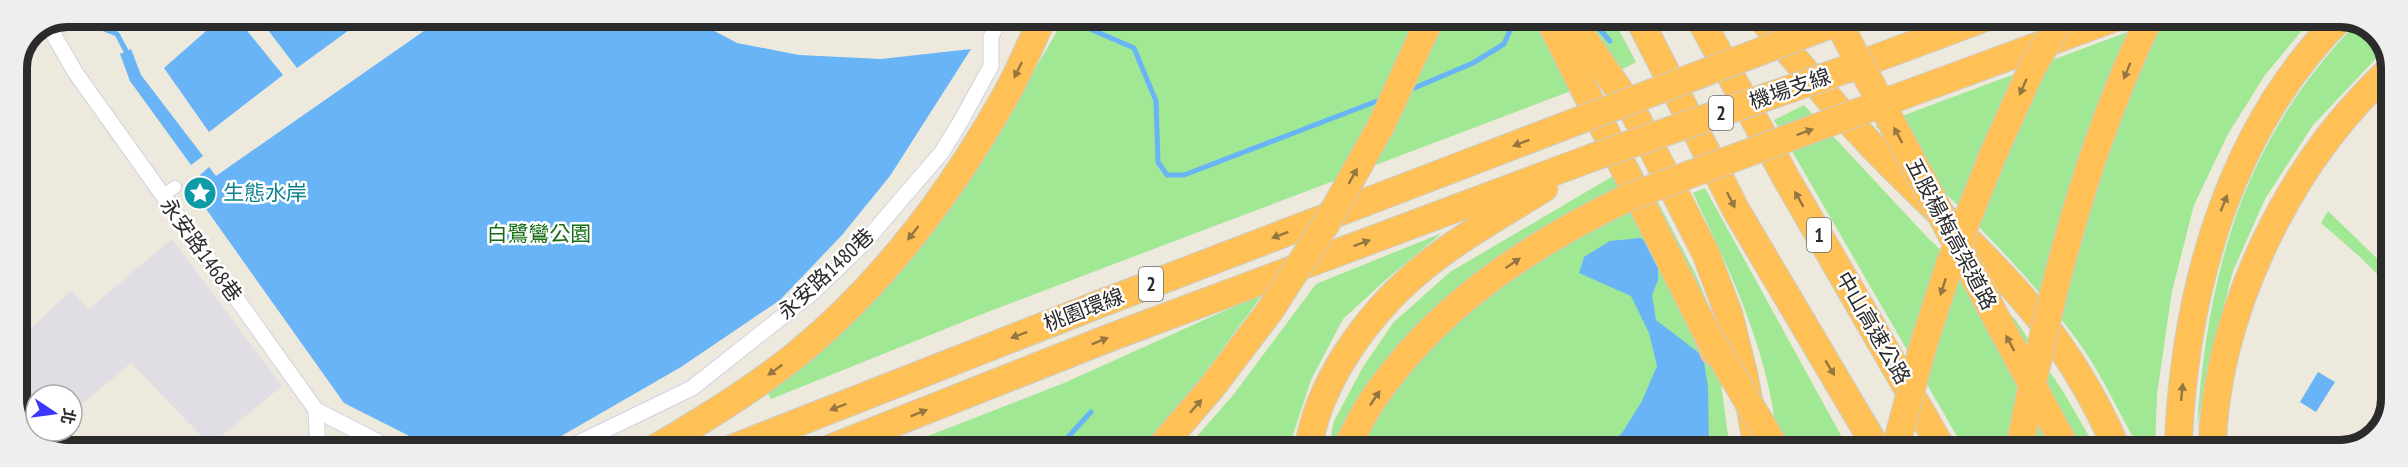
<svg xmlns="http://www.w3.org/2000/svg" width="2408" height="467" font-family="'PT Sans Narrow','Noto Sans TC',sans-serif">
	<style>
		.industrial { fill: #e1dde5 }
		.green { fill: #a0e894 }
		.water { fill: #68b4f7 }
		.lines { fill: none; stroke-linecap: round; stroke-linejoin: round }
		.stream { stroke: #68b4f7; stroke-width: 5 }
		.pedestrian-casing { stroke: #d1d1e4; stroke-width: 14 }
		.minor-casing { stroke: #d1d1e4; stroke-width: 17 }
		.motorway-casing { stroke: #ccc; stroke-width: 29 }
		.pedestrian { stroke: #fff; stroke-width: 12 }
		.minor { stroke: #fff; stroke-width: 15 }
		.motorway { stroke: #ffc155; stroke-width: 27 }
		.motorway-bridge-casing { stroke: #ccc; stroke-width: 29; stroke-linecap: butt }
		.motorway-bridge { stroke: #ffc155; stroke-width: 27 }
		.oneway { fill: #957640 }
		.labels { text-anchor: middle; stroke-width: 5; stroke-linejoin: round; paint-order: stroke }
		.shield { fill: #fff; stroke: #6b6b6b; stroke-width: 1.5 }
		.shield-label { font-size: 20px; font-weight: bold; fill: #2b2b2b }
		.street-label { font-size: 21px; fill: #2b2b2b; stroke: #fff }
		.culture-label { font-size: 21px; fill: #0d838f; stroke: #fff; text-anchor: start }
		.park-label { font-size: 21px; fill: #166d15; stroke: #fff }
		.rim { fill: none; stroke: #2b2b2b; stroke-width: 8 }
	</style>
	<rect width="100%" height="100%" fill="#ede9dc"/>
	<polygon class="industrial" points="172,239 282,386 210,445 131,363 72,412 72,395 36,395 36,421 17,399 17,341 71,291 89,309"/>
	<g class="green">
		<polygon points="1061,17 1550,17 1597,81 990,311 771,399 767,392 887,286 973,175 1056,33"/>
		<polygon points="1578,17 1612,17 1636,62 1619,71"/>
		<path d="M2168 17H2313L2265 75 2228 134 2194 205 2172 291 2157 394 2155 450H2137L2134 439C2115 405 2098 367 2074 336 2016 259 1945 192 1875 126Z"/>
		<path d="M2358 22 2377 32 2385 49 2313 125 2265 199 2233 271 2207 370 2197 429C2207 271 2244 137 2358 22Z"/>
		<polygon points="1804,105 1928,238 2015,319 2064,393 2097,450 1965,450 1774,120"/>
		<polygon points="1637,162 1695,273 1711,311 1730,450 1328,450 1334,421 1363,367 1393,323 1450,272"/>
		<path d="M1705 188 1849 450H1774C1773 437 1775 422 1773 409 1760 332 1726 263 1693 193Z"/>
		<polygon points="2328,211 2391,272 2391,288 2359,256 2321,223"/>
		<polygon points="1442,233 1389,277 1343,319 1311,380 1288,450 1185,450 1234,394 1316,284"/>
		<polygon points="1264,293 1172,417 1140,450 892,450 1064,383"/>
	</g>
	<g class="water">
		<polygon points="222,17 236,17 283,75 209,132 164,68"/>
		<polygon points="258,17 367,17 297,68"/>
		<polygon points="444,17 688,17 737,43 799,55 881,59 971,49 890,176 842,235 780,300 681,367 537,450 435,449 344,403 194,192 203,182 200,175 209,167 216,176"/>
		<polygon points="131,49 141,75 203,156 191,165 130,81 120,54"/>
		<polygon points="1641,238 1658,255 1658,280 1652,295 1656,320 1703,356 1708,387 1709,450 1602,450 1622,433 1642,401 1657,366 1649,333 1631,296 1579,273 1584,257 1610,241"/>
		<polygon points="2318,372 2335,382 2316,412 2300,402"/>
	</g>
	<g class="lines">
		<g class="stream">
			<polyline points="73,17 117,34 126,51"/>
			<polyline points="1078,17 1076,23 1134,48 1156,101 1158,162 1167,175 1184,175 1385,98"/>
			<polyline points="1589,17 1610,41"/>
			<polyline points="1405,92 1473,63 1504,44 1516,17"/>
			<polyline points="1056,450 1091,412"/>
		</g>
		<defs>
			<polyline id="pedestrian" points="162,196 175,187"/>
			<g id="minor">
				<polyline points="48,25 75,72 316,410 318,450"/>
				<polyline points="316,410 394,450"/>
				<polyline points="564,450 692,388 812,293 863,244 942,152 962,119 991,66 991,37 1000,17"/>
			</g>
			<g id="motorway">
				<polyline points="1548,17 1705,330 1714,352"/>
				<polyline points="1565,17 1586,42 1632,109 1706,254 1729,315 1744,375 1758,450"/>
				<polyline points="1638,17 1736,210 1878,450"/>
				<polyline points="1699,17 1786,178 1943,450"/>
				<path d="M1761 17C1797 63 1834 106 1874 148 1921 197 1973 242 2018 293 2058 337 2095 396 2117 450"/>
				<polyline points="1850,68 1987,17"/>
				<polyline points="1899,97 2117,17"/>
				<path d="M652 450C702 421 751 391 796 355 882 285 952 191 1006 95 1020 70 1031 43 1043 17"/>
				<polyline points="728,450 1097,305 1575,122"/>
				<polyline points="826,450 1109,338 1591,158"/>
				<path d="M1308 450C1318 382 1367 315 1419 271 1457 239 1503 214 1544 188"/>
				<path d="M2178 450C2184 293 2227 132 2341 17"/>
				<path d="M2212 450C2216 312 2289 162 2391 69"/>
			</g>
		</defs>
		<use href="#pedestrian" class="pedestrian-casing"/>
		<use href="#minor" class="minor-casing"/>
		<use href="#motorway" class="motorway-casing"/>
		<use href="#pedestrian" class="pedestrian"/>
		<use href="#minor" class="minor"/>
		<use href="#motorway" class="motorway"/>
		<defs>
			<g id="motorway-bridge">
				<polyline points="1835,17 2067,450"/>
				<polyline points="1575,122 1827,26"/>
				<polyline points="1591,158 1850,68"/>
				<polyline points="1705,330 1777,450"/>
				<path d="M1346 449C1354 433 1362 416 1372 401 1435 307 1529 245 1629 197L1899 97"/>
				<polyline points="1158,450 1212,387 1269,312 1326,224 1381,126 1431,17"/>
				<polyline points="1895,450 1923,346 1950,263 1992,157 2032,68 2062,17"/>
				<path d="M2019 450C2048 302 2084 154 2150 17"/>
			</g>
		</defs>
		<use href="#motorway-bridge" class="motorway-bridge-casing"/>
		<use href="#motorway-bridge" class="motorway-bridge"/>
	</g>
	<defs><path id="oneway-solid" d="M-6-.8H1V-3.2L6.5 0L1 3.2V.8H-6Z" transform="scale(1.5)"/></defs>
	<g class="oneway">
		<use href="#oneway-solid" transform="translate(1018 70) rotate(116)"/>
		<use href="#oneway-solid" transform="translate(2127 71) rotate(112)"/>
		<use href="#oneway-solid" transform="translate(2023 87) rotate(114)"/>
		<use href="#oneway-solid" transform="translate(1805 132) rotate(-20)"/>
		<use href="#oneway-solid" transform="translate(1898 135) rotate(-118)"/>
		<use href="#oneway-solid" transform="translate(1521 143) rotate(159)"/>
		<use href="#oneway-solid" transform="translate(1353 176) rotate(-61)"/>
		<use href="#oneway-solid" transform="translate(1799 199) rotate(-120)"/>
		<use href="#oneway-solid" transform="translate(1731 200) rotate(63)"/>
		<use href="#oneway-solid" transform="translate(2224 203) rotate(-68)"/>
		<use href="#oneway-solid" transform="translate(913 233) rotate(128)"/>
		<use href="#oneway-solid" transform="translate(1280 235) rotate(159)"/>
		<use href="#oneway-solid" transform="translate(1362 243) rotate(-20)"/>
		<use href="#oneway-solid" transform="translate(1513 263) rotate(-34)"/>
		<use href="#oneway-solid" transform="translate(1943 287) rotate(108)"/>
		<use href="#oneway-solid" transform="translate(1019 335) rotate(159)"/>
		<use href="#oneway-solid" transform="translate(1100 341) rotate(-22)"/>
		<use href="#oneway-solid" transform="translate(2010 343) rotate(-118)"/>
		<use href="#oneway-solid" transform="translate(1830 368) rotate(59)"/>
		<use href="#oneway-solid" transform="translate(775 370) rotate(144)"/>
		<use href="#oneway-solid" transform="translate(2182 392) rotate(-84)"/>
		<use href="#oneway-solid" transform="translate(1375 398) rotate(-56)"/>
		<use href="#oneway-solid" transform="translate(1196 406) rotate(-49)"/>
		<use href="#oneway-solid" transform="translate(838 407) rotate(159)"/>
		<use href="#oneway-solid" transform="translate(919 413) rotate(-22)"/>
	</g>
	<defs>
		<symbol id="sight-disc" viewBox="-11 -11 22 22"><circle r="9.5" fill="#0f9aa8" stroke="#fff"/><path d="M0-6L1.8-2.2L6-1.7L2.9 1.2L3.7 5.4L0 3.3L-3.7 5.4L-2.9 1.2L-6-1.7L-1.8-2.2Z" fill="#fff"/></symbol>
	</defs>
	<g fill-rule="evenodd">
		<use href="#sight-disc" x="181" y="174" width="38" height="38"/>
	</g>
	<g class="labels">
		<g class="shield">
			<rect x="1709" y="96" width="24" height="34" rx="4.5"/>
			<rect x="1807" y="218" width="24" height="34" rx="4.5"/>
			<rect x="1139" y="267" width="24" height="34" rx="4.5"/>
		</g>
		<g class="shield-label">
			<text x="1721" y="120">2</text>
			<text x="1819" y="242">1</text>
			<text x="1151" y="291">2</text>
		</g>
		<g class="street-label">
			<text transform="translate(1790 89) rotate(-19)" y="7">機場支線</text>
			<text transform="translate(1951 234) rotate(62)" y="7">五股楊梅高架道路</text>
			<text transform="translate(201 250) rotate(54)" y="7">永安路1468巷</text>
			<text transform="translate(826 274) rotate(-43)" y="7">永安路1480巷</text>
			<text transform="translate(1084 310) rotate(-21)" y="7">桃園環線</text>
			<text transform="translate(1873 328) rotate(60)" y="7">中山高速公路</text>
		</g>
		<g class="culture-label">
			<text x="223" y="200">生態水岸</text>
		</g>
		<g class="park-label">
			<text x="539" y="241">白鷺鸞公園</text>
		</g>
	</g>
	<path d="M0 0H2408V467H0ZM68 27H2340A41 41 0 0 1 2381 68V399A41 41 0 0 1 2340 440H68A41 41 0 0 1 27 399V68A41 41 0 0 1 68 27Z" fill="#eee" fill-rule="evenodd"/>
	<path class="rim" d="M68 27H2340A41 41 0 0 1 2381 68V399A41 41 0 0 1 2340 440H68A41 41 0 0 1 27 399V68A41 41 0 0 1 68 27Z"/>
	<g transform="translate(54 413) rotate(103)"><circle r="28" fill="#ffffff" stroke="#aaaaaa" stroke-width="1.5"/>
	<path d="M0-4.5L10 22L0 15L-10 22Z" fill="#3a37ff"/>
	<text y="-9" font-size="16" font-weight="bold" text-anchor="middle" fill="#2b2b2b">北</text>
	</g>
</svg>
